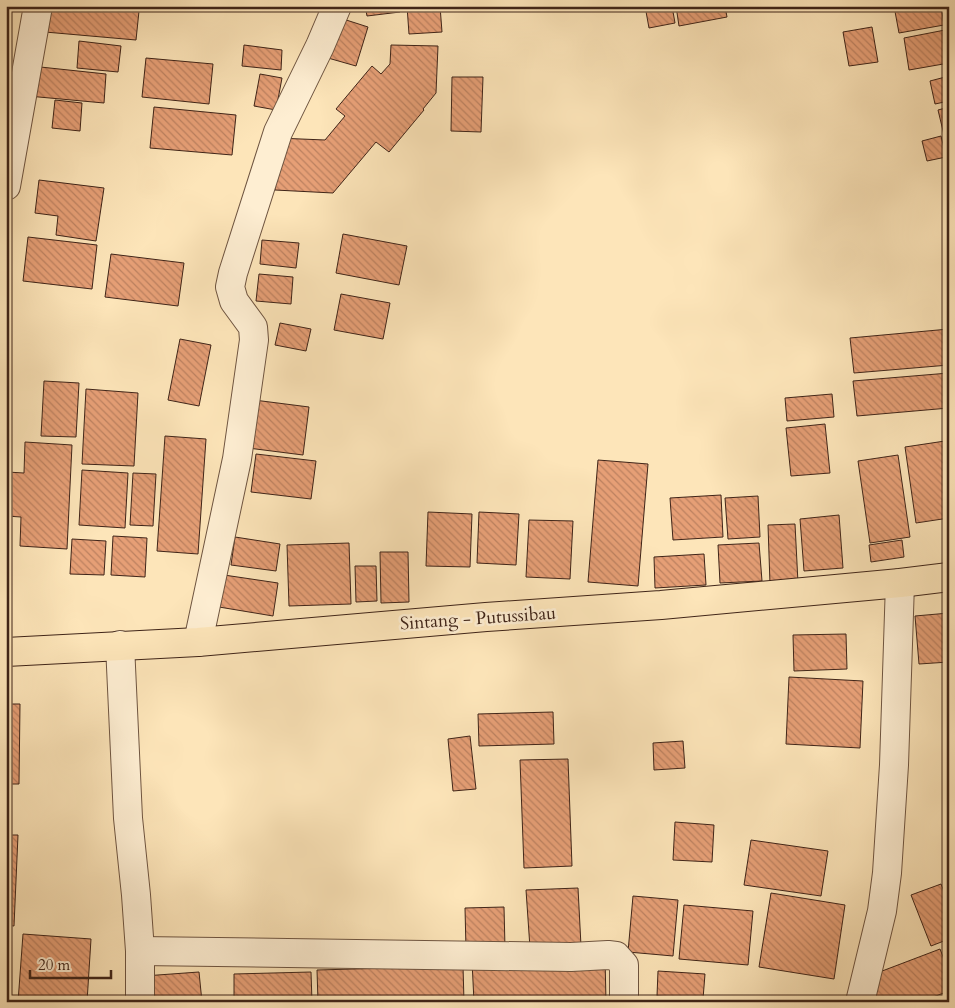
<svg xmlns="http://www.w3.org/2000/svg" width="955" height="1008" font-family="Cardo,serif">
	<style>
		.building { fill: url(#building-back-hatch); stroke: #3f2418 }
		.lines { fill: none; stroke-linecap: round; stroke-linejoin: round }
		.street-casing { stroke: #6e5440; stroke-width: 30 }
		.highway-casing { stroke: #3f2418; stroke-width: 30 }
		.street { stroke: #feeed2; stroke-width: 28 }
		.highway { stroke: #fde5b9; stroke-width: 28 }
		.labels { text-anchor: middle; stroke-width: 5; stroke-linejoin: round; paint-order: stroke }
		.street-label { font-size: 18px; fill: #3f2418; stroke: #feeed2 }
	</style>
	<defs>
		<pattern id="building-back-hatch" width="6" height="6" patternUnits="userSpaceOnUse" patternTransform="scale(1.25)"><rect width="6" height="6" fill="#e69f76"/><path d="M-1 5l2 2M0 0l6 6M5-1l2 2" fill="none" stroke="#bc8160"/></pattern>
	</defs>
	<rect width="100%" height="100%" fill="#fde5b9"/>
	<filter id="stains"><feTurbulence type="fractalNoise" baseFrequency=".004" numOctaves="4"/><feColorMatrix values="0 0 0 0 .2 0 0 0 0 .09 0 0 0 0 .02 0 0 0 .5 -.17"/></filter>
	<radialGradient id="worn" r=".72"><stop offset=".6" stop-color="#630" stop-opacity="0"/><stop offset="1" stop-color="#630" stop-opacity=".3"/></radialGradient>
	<g class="building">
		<polygon points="48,6 85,6 139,11 136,40 45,32"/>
		<polygon points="365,6 400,6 400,12 367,16"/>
		<polygon points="407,6 440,6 442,32 409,34"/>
		<polygon points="645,6 672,6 675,23 649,28"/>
		<polygon points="676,6 725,6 727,17 679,26"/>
		<polygon points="787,6 815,6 787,11"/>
		<polygon points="894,6 941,6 944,25 899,33"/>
		<polygon points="340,18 368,27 356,66 328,58"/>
		<polygon points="872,27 878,62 849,66 843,32"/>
		<polygon points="945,30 949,51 949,63 909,70 904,38"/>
		<polygon points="79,41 121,46 118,72 77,68"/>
		<polygon points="244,45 282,50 281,70 242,66"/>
		<polygon points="391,45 438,46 436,93 423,109 424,110 389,152 376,142 333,193 275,190 277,138 325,140 345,116 336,109 372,66 381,74 390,64"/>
		<polygon points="146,58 213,64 209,104 142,97"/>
		<polygon points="31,66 106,74 104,103 28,96"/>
		<polygon points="260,74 282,78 276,110 254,106"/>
		<polygon points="949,76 949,101 935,104 930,81"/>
		<polygon points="452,77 483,77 481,132 451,131"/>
		<polygon points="55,100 82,103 80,131 52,128"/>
		<polygon points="154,107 236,115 232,155 150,148"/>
		<polygon points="949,107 949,156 938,110"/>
		<polygon points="941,136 946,157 927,161 922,141"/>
		<polygon points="39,180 104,188 96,241 56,235 58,216 35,213"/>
		<polygon points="343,234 407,246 399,285 336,273"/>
		<polygon points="28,237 97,245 92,289 23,281"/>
		<polygon points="262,240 299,243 296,268 260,264"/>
		<polygon points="111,254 184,263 178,306 105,297"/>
		<polygon points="259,274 293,277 291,304 256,301"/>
		<polygon points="341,294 390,303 383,339 334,330"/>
		<polygon points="280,323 311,329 306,351 275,345"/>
		<polygon points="949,329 949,365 854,373 850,338"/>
		<polygon points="180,339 211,345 199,406 168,400"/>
		<polygon points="949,373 949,408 857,416 853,381"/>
		<polygon points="44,381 79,383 76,437 41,436"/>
		<polygon points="86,389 138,393 134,466 82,464"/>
		<polygon points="832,394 834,417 787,421 785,398"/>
		<polygon points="254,400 309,407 303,455 248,448"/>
		<polygon points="825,424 830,473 791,476 786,428"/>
		<polygon points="165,436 206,439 198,554 157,551"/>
		<polygon points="945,441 949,465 949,518 916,523 905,447"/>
		<polygon points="25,442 72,445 67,549 20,546 21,517 6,516 7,472 24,473"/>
		<polygon points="256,454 316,461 311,499 251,492"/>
		<polygon points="898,455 910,537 870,543 858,461"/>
		<polygon points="598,460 648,464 638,586 588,582"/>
		<polygon points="82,470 128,473 125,528 79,525"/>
		<polygon points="133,473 156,474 153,526 130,525"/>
		<polygon points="721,495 723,537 673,540 670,498"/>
		<polygon points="758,496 760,537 728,539 725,498"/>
		<polygon points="428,512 472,514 470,567 426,566"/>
		<polygon points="479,512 519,514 516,565 477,563"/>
		<polygon points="839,515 843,568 804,571 800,519"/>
		<polygon points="529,520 573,521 570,579 526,577"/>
		<polygon points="795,524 798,583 770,584 768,525"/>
		<polygon points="113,536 147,538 145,577 111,575"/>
		<polygon points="235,537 280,544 276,571 231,565"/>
		<polygon points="72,539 106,541 104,575 70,574"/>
		<polygon points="902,540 904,557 871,562 869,545"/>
		<polygon points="349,543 351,604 289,606 287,545"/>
		<polygon points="759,543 762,581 720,583 718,545"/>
		<polygon points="380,552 408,552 409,602 381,603"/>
		<polygon points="704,554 706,585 655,588 654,557"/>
		<polygon points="355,566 376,566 377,601 356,602"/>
		<polygon points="224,575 278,583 273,616 219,607"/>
		<polygon points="949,613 949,662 919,664 915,616"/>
		<polygon points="846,634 847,669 794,671 793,635"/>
		<polygon points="789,677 863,681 860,748 786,744"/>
		<polygon points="6,704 20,704 19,784 6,784"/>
		<polygon points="553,712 554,744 479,746 478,714"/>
		<polygon points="470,736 476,789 453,791 448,739"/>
		<polygon points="683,741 685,768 654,770 653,743"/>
		<polygon points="568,759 572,866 524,868 520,760"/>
		<polygon points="675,822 714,825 712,862 673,860"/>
		<polygon points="6,835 18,835 14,926 6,925"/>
		<polygon points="751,840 828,851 821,896 744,885"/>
		<polygon points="941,884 949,904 949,939 931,946 911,895"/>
		<polygon points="578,888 581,946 530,948 526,890"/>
		<polygon points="771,893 845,905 834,979 759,967"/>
		<polygon points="633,896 678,900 673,956 628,952"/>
		<polygon points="684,905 753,911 748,965 679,959"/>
		<polygon points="504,907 505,948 466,949 465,908"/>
		<polygon points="23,934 91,939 87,1002 18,1002"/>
		<polygon points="940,949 949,972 949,991 920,1002 879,1002 869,976"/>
		<polygon points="605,957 606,1002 474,1002 472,961"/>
		<polygon points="463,966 464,1002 318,1002 317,970"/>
		<polygon points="658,971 705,974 703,999 657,996"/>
		<polygon points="199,972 202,1002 146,1002 144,976"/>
		<polygon points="311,972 312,1002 234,1002 234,974"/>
		<polygon points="629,997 710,1002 628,1002"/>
	</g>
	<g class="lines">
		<defs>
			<g id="street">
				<polyline points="6,186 38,6"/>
				<polyline points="198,642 237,459 254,340 253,327 234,301 230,287 233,273 278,132 320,46 337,6"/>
				<polyline points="120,645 128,818 136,895 140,951 140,1002"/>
				<polyline points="140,951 571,957 608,955 616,956 624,965 624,1002"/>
				<polyline points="860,1002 882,911 887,873 894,765 900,583"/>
			</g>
			<polyline id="highway" points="6,652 198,642 486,617 661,605 900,583 949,577"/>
		</defs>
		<use href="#street" class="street-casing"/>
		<use href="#highway" class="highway-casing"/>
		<use href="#street" class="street"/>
		<use href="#highway" class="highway"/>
	</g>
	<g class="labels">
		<g class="street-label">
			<text transform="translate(478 618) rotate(-4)" y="6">Sintang - Putussibau</text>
		</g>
	</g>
	<rect width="955" height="1008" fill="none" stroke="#fde5b9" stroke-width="25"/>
	<rect x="8" y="8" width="940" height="993" fill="none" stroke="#3f2418" stroke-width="2.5"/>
	<rect x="12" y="12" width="930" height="983" fill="none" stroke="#3f2418"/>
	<path d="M30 970v8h81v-8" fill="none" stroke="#3f2418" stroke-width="2.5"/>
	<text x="38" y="970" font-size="15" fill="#3f2418" stroke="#feeed2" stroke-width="4" paint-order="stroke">20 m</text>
	<rect width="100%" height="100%" filter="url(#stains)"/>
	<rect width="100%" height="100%" fill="url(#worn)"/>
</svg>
